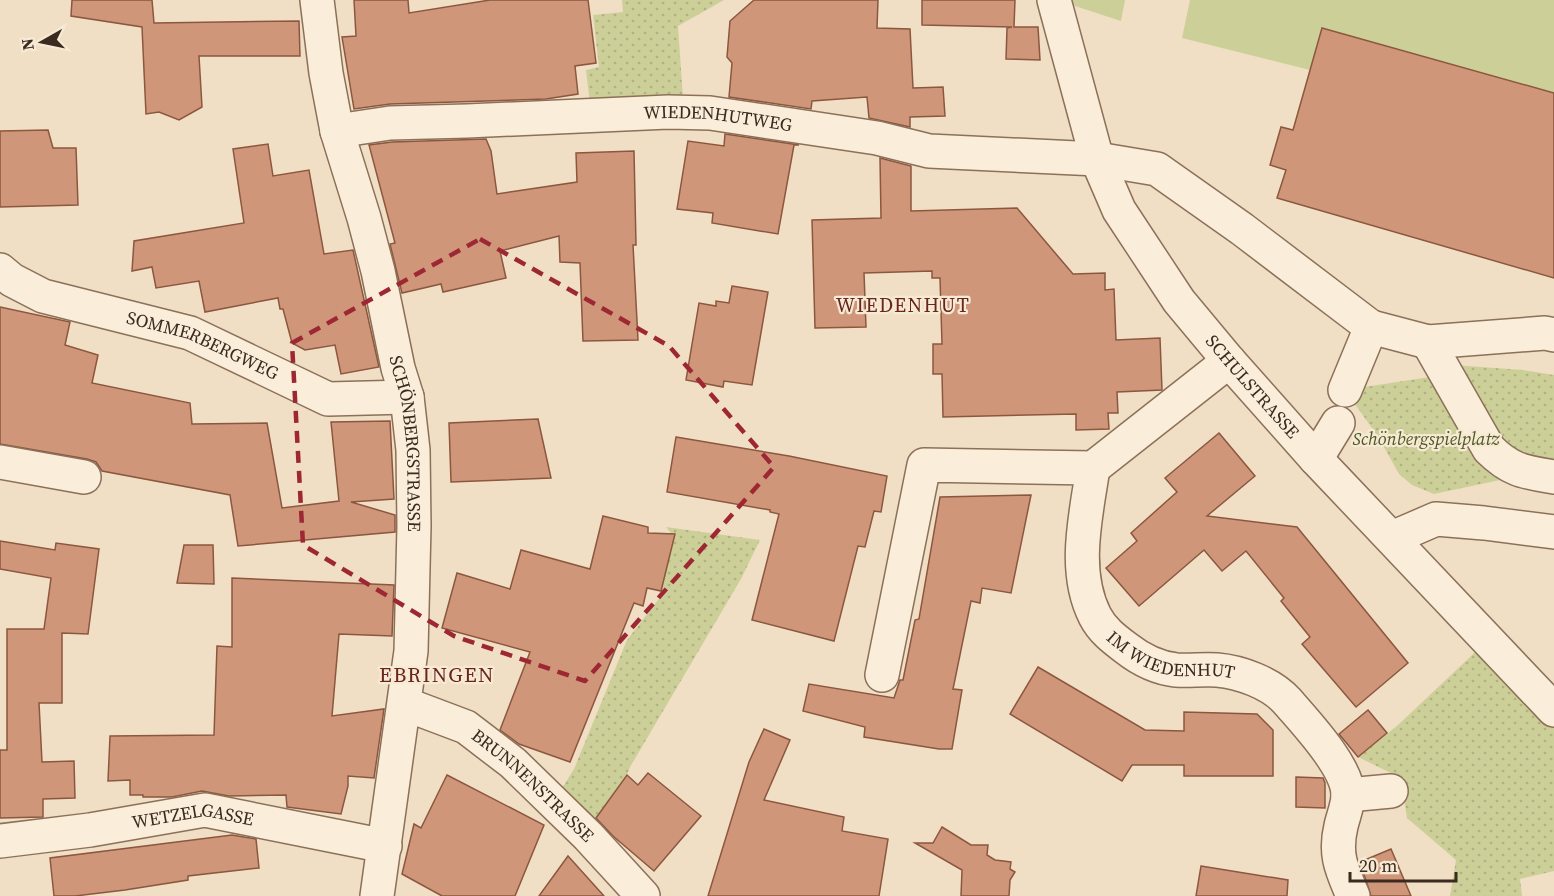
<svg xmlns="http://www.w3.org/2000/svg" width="1554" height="896" font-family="'Source Serif 4',serif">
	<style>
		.grass { fill: url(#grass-dots) }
		.garden { fill: #cdcf98 }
		.building { fill: #cf967a; stroke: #8c573f; stroke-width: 1.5 }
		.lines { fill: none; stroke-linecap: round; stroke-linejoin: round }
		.minor-casing { stroke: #8c705a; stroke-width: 36 }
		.minor { stroke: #faedd9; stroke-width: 33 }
		.marked { fill: none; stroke: #9d2833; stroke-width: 4.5; stroke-dasharray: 12 8; stroke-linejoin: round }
		.labels { text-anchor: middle; stroke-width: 4.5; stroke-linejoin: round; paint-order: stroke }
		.street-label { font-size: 18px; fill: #3b2a1f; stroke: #f7ead5 }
		.park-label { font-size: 18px; font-style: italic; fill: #505824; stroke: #f7ead5 }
		.neighbourhood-label { font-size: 20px; letter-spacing: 1.5px; fill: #6a261c; stroke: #f7ead5 }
		.quarter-label { font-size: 21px; letter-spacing: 1.5px; fill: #6a261c; stroke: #f7ead5 }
	</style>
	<defs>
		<pattern id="grass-dots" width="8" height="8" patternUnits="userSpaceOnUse" patternTransform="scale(1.5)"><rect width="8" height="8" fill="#cdcf98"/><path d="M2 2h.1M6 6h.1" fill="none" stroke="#b1b283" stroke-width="1.8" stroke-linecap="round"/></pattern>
	</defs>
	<rect width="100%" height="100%" fill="#f0dfc5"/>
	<g class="grass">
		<polygon points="622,0 724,0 678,26 683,99 590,104 586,70 599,67 593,15 623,12"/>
		<polygon points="1453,365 1523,370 1554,375 1554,466 1502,447"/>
		<polygon points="1436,376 1500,480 1434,494 1412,485 1399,474 1379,438 1345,390"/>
		<polygon points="666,527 760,540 741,579 630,767 627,775 596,818 557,796 574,769 627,640 662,595 661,591 674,537"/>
		<polygon points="1488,640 1554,710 1554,871 1520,879 1522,896 1450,896 1456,860 1407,818 1401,778 1358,757 1398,725"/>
	</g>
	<g class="garden">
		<polygon points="1070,0 1125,0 1121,21 1072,5"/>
		<polygon points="1190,0 1554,0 1554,93 1322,28 1310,70 1182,38"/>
	</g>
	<g class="building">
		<polygon points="72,0 152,0 154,23 299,21 300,56 199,56 202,107 179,120 159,112 146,114 142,27 71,16"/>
		<polygon points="354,0 408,0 409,13 490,0 588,0 596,63 575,66 578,94 546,99 390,104 354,109 342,37 356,36"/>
		<polygon points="754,0 878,0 877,28 910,29 913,88 943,87 945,116 910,117 910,127 869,118 867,97 812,101 811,109 729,97 732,63 727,57 730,21"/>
		<polygon points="922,0 1015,0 1014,27 1038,27 1040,60 1006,59 1007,28 1012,27 922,25"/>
		<polygon points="1322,28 1554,93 1554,278 1277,198 1286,170 1270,165 1281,127 1293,130"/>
		<polygon points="48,130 53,148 76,148 78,205 0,207 0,131"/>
		<polygon points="725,134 799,145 794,145 778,234 712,223 713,213 677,209 688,141 724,146"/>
		<polygon points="486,139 491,151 497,194 577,182 576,153 634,151 636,245 633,245 638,340 583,341 580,263 560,262 559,236 500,251 506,278 443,292 441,284 402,293 390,244 395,243 369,145 392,142"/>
		<polygon points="268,144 273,176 309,170 324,254 353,250 379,367 341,374 335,345 305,350 292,343 283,309 280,309 278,298 205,312 199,281 156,288 152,267 132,271 134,241 244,223 233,149"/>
		<polygon points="880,158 911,166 911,211 1017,208 1073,274 1105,273 1105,290 1114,289 1116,340 1160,338 1162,390 1117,392 1118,413 1108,413 1109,429 1076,430 1076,414 943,417 942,374 933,374 933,344 942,344 940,278 932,278 932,271 864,273 866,327 815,328 812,220 881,218"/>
		<polygon points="732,286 768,292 752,385 724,381 723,387 686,380 699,303 716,306 716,301 729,303"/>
		<polygon points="0,307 70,322 65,345 98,355 92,383 190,403 192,424 267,423 282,508 339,501 331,422 390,421 394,499 351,502 395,515 395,532 238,546 230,495 102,471 96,462 87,459 0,444"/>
		<polygon points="538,419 551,478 451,482 449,423"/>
		<polygon points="1219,433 1255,476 1207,516 1297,527 1408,663 1356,707 1302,644 1310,637 1281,601 1284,598 1246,551 1222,571 1204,550 1139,606 1106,568 1137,541 1131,533 1177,492 1165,478"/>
		<polygon points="676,437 789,456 887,476 881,512 874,511 865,547 858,546 834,641 752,620 779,514 770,512 770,510 667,492"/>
		<polygon points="1031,495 1011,593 982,588 980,603 971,601 953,689 962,690 952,749 939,749 864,737 865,727 803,711 809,684 894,698 900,680 903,680 915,620 919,619 940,497"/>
		<polygon points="603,516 648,527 648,533 675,534 661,591 647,588 643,606 634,603 570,762 519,744 500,730 530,652 442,628 457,573 510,589 521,550 590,569"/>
		<polygon points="0,541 55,550 56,543 99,549 88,634 62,633 62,703 39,703 42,762 74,761 75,798 43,799 43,817 0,818 0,750 7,750 7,629 44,629 51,578 0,569"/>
		<polygon points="184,545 213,545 214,584 177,583"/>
		<polygon points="232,578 394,585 392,636 339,634 332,716 384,709 374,778 348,776 348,786 341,814 287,807 286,795 229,796 202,791 172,797 143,797 143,795 130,795 130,780 108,781 110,736 214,735 217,646 232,647"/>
		<polygon points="1038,667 1145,730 1184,731 1184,712 1257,714 1273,730 1273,776 1184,776 1184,765 1132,765 1122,781 1010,714"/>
		<polygon points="1368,710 1387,733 1358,757 1339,734"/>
		<polygon points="764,729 790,740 764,800 844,817 842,831 888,839 879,896 708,896 749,762"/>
		<polygon points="648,773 701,816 654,871 613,836 596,818 627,775 638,785"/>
		<polygon points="447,775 544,825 515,896 442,896 402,874 414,824 421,828"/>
		<polygon points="1296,777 1323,778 1325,783 1325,808 1296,807"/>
		<polygon points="942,827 971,845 988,845 987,855 995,860 1011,862 1010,869 1015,872 1010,880 1009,896 961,896 962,870 915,843 933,843"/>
		<polygon points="232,835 256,839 259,868 188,876 188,880 125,890 75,896 54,896 50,858"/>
		<polygon points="1391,849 1411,896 1371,896 1360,862"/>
		<polygon points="568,856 604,896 539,896"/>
		<polygon points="1201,866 1288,880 1287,896 1196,896"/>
	</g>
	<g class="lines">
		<defs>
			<g id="minor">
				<path id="s1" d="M317 0 326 73 337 131 364 218 378 271 398 368 407 397 413 450 414 526 411 651 377 896"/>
				<path id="s2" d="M1054 0 1097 159 1119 210 1179 301 1229 361 1316 459 1554 710"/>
				<path id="s3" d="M337 131 390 123 467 121 668 112 710 113 877 138 929 151 1097 159 1157 169 1242 229 1371 327"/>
				<path id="s4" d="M0 270 12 280 43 296 190 333 328 399 407 397"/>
				<path d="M1428 342 1489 449C1511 471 1525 472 1554 477"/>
				<polyline points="1345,390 1371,327 1428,342 1545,333 1554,335"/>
				<polyline points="1316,459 1338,423"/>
				<polyline points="0,462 84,477"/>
				<path id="s5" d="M1093 468C1086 515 1072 571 1095 616 1102 630 1114 639 1126 648 1140 659 1158 668 1176 670 1189 671 1203 669 1217 670 1240 672 1271 683 1287 701 1305 722 1348 767 1348 795 1348 805 1343 817 1341 826 1334 855 1342 870 1353 896"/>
				<polyline points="1392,538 1436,519 1484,523 1554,532"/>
				<polyline points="882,675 924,465 1093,468 1229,361"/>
				<path id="s6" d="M405 704 466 727 513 763 588 836 643 896"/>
				<polyline points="1348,795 1391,791"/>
				<path id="s7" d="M0 841 90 830 205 810 385 846"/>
			</g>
		</defs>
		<use href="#minor" class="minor-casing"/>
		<use href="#minor" class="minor"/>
	</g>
	<path class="marked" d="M480 239 669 346 774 467 585 681 454 636 303 545 292 343Z"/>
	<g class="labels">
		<g class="street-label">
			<text dy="6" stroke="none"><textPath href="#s3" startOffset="382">WIEDENHUTWEG</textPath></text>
			<text dy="6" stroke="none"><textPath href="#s4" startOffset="218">SOMMERBERGWEG</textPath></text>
			<text dy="6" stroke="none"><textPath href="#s2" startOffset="442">SCHULSTRASSE</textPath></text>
			<text dy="6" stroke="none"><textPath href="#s1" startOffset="454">SCHÖNBERGSTRASSE</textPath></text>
			<text dy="6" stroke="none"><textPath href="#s5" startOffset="242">IM WIEDENHUT</textPath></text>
			<text dy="6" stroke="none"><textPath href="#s6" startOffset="154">BRUNNENSTRASSE</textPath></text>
			<text dy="6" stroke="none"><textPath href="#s7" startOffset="195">WETZELGASSE</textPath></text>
		</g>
		<g class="park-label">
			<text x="1426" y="445">Schönbergspielplatz</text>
		</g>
		<g class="neighbourhood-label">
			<text x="903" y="312">WIEDENHUT</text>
		</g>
		<g class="quarter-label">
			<text x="437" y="682">EBRINGEN</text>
		</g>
	</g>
	<g transform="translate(42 42) rotate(261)" stroke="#f7ead5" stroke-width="4.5" paint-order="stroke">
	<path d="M0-4.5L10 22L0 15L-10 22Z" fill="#3b2a1f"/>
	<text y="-9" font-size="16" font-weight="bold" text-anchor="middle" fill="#3b2a1f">N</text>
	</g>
	<path d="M1350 872v9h106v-9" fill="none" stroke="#3b2a1f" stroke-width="3"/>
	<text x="1359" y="872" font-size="18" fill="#3b2a1f" stroke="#f7ead5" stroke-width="4.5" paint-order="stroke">20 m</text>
</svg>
